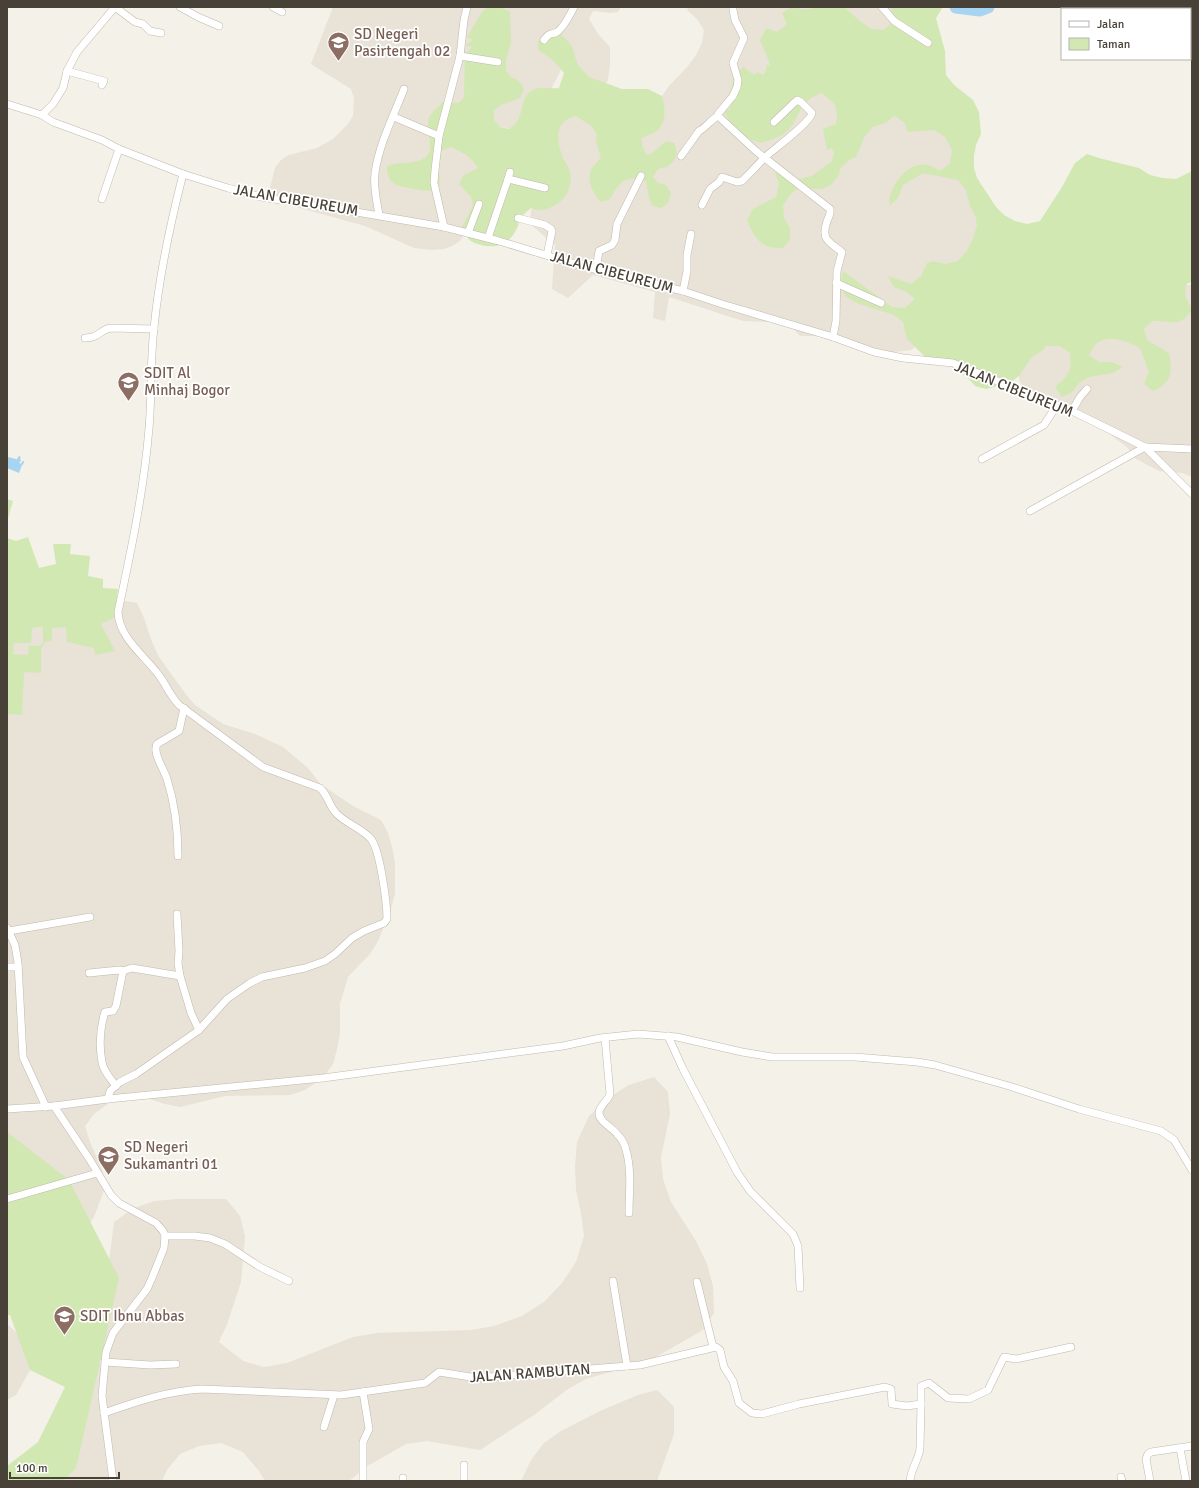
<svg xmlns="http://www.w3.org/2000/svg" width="1199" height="1488" font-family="Signika,sans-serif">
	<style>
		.residential { fill: #e8e2d7 }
		.green { fill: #d2e8b3; fill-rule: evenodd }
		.water { fill: #a7d4f0 }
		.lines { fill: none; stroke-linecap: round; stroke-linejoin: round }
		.stream { stroke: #a7d4f0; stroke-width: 2 }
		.river { stroke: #a7d4f0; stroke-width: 13 }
		.street-casing { stroke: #c0b8ac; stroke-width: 8 }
		.street { stroke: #fff; stroke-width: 7 }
		.labels { text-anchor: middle; stroke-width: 3.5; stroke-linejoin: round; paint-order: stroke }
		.education-label { font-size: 15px; fill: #785e54; stroke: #fff; text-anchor: start }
		.street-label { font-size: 15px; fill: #484137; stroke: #fff }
	</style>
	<rect width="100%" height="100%" fill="#f4f1e9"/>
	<g class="residential">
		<polygon points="333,7 621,7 618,12 610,13 593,11 589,19 598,34 610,47 610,64 608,80 604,87 562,68 551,89 517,130 490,125 483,63 494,176 464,235 460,241 452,246 444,249 433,250 414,248 365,226 267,199 275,168 281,160 289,155 317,148 333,139 348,124 353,116 354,98 351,89 311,64"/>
		<polygon points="687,7 917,7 815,87 863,117 931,113 991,215 921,343 911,350 886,353 825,336 800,336 792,327 781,320 770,322 743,321 669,297 665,321 653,318 655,292 593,275 568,298 552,289 555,245 530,224 531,210 538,201 541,117 657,109 662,96 669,86 688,66 696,55 702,43 704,30 697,19 688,11"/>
		<polygon points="1186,285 1192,285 1192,477 1183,473 1159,471 1136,459 1128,448 1107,432 1072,414 1061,413 1048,410 1038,404 1027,394 1020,382 1017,368 1046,346 1060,346"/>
		<polygon points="119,600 137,603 144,618 152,642 159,657 185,693 195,705 223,724 255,734 283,747 308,768 322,786 325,787 353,806 381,820 388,833 392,847 395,863 395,894 390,911 378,941 370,954 359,965 348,977 340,1004 340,1033 337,1049 333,1064 323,1078 305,1090 290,1095 225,1096 180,1107 165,1104 135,1094 119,1096 94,1114 85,1126 90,1142 102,1170 106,1185 94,1217 87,1228 7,1251 7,637 32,628 43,627"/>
		<polygon points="654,1077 668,1092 670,1114 661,1157 663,1179 671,1202 696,1241 707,1264 713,1286 714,1313 703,1330 649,1361 586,1379 568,1389 534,1415 480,1450 427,1441 406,1444 369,1465 349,1481 265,1481 259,1471 243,1452 221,1443 199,1446 180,1454 167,1470 162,1481 26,1481 38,1472 108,1270 114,1222 134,1208 155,1201 177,1199 226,1199 240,1216 245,1236 241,1282 227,1324 219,1342 243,1361 264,1367 287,1363 353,1337 377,1333 471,1330 494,1326 522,1316 544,1302 562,1283 576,1262 584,1236 581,1213 576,1190 575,1167 577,1142 589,1116 608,1098 629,1085"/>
		<polygon points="7,1324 16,1332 24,1350 30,1370 16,1395 7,1400"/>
		<polygon points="657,1390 674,1407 674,1434 657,1481 521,1481 531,1460 544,1443 561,1431 600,1411 638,1395"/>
	</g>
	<g class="green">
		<path d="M488 7H500L510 12 511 43 506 60V70L511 77 519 81 524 89 520 98 501 105 494 110V120L500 127 509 129C511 127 515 125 516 123 525 112 519 95 535 89 541 87 551 89 559 88L564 73 554 61 538 50V41L544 36 560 34 567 40 572 47 578 65 589 77 622 89H648L662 96C665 106 667 121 658 130 656 132 645 136 641 139L643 148 647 155C656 152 659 146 666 141L674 143 677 152 674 161 667 167 658 169 653 177 658 183 666 185 671 193 668 203 661 208 653 206 649 198 646 181C626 174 619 182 610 199L601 202C594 194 586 181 591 170 593 166 598 161 601 158L596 142 597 134 591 126 576 116C554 121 556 140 563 158 564 161 566 163 568 166 574 180 570 195 557 204 547 210 542 212 531 208 528 211 522 215 520 219 518 222 519 226 517 228 510 244 497 249 481 245 470 243 465 237 462 227L473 205 471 197 459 184 463 176 478 168C471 156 463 153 451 147L443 150C441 153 439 156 439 159 437 169 442 180 438 189 425 192 421 190 409 188 394 185 387 183 387 166 398 161 410 165 421 160 439 152 424 132 429 118 432 110 439 108 442 102L459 103 464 97 465 54 472 47 465 45 473 40 467 37 482 12Z"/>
		<path d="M792 7 805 10 819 7H844L861 22 872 29 884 30 894 21 891 7H943L936 18 945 51 946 75 954 85 973 100 979 112 981 134 976 145 974 156V168L977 178 996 207 1004 215 1015 221 1027 224 1040 221 1062 187 1075 163 1087 154 1099 158 1139 168 1150 175 1163 178 1176 179 1192 171V281L1186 285 1185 295 1192 310C1179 329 1171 320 1152 321L1144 329 1147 340 1169 353C1172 372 1173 382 1153 391L1144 384 1149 372 1140 348C1127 342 1109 333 1096 344 1093 347 1091 352 1089 355L1099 362H1112L1123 367 1113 373 1089 377 1079 383 1072 392 1062 397 1055 387C1069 375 1072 372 1070 353L1060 346H1046L1042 351 1032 357 1019 376 1010 383 986 389 975 386 967 377 947 364 925 357 907 339 903 322 894 315 857 303 845 296 840 284 843 271 892 307 905 308 915 299 905 291 894 287 888 276 911 284 921 276 927 263 933 261 945 264 958 261 967 251 973 238 977 226 976 218 969 203 966 190 958 180 923 173 903 185 898 198 889 206C890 202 889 197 891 194 895 179 911 161 928 165 932 166 936 169 940 171L950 163 952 150 945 137 934 130 908 132 904 122 894 116 886 123 873 127 865 136 856 157 849 160 840 169 839 175 832 184 822 189 798 188 789 196 783 206 784 218 790 228V240L783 248C761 249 755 239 747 220L753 209 776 197 779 184 775 172 788 174 799 179 812 176 832 161 834 153 832 148 827 150 823 129 836 124C839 106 835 103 821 93L811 98 803 105 792 126 783 135 773 139 762 143 751 140 728 124 731 123 724 112 731 108 727 99 732 86 734 74 744 67 749 72 757 75 756 72 764 75 767 65 771 66 760 40 766 28 777 32 787 24 782 13Z"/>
		<polygon points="7,499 13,501 7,522"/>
		<path d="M28 537 39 568 56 564 53 544H71L70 554 90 556 88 576 103 579V588L118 589 114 618 101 624 115 651 95 655 94 648 67 642 66 627 52 628V641L45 642 41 649V673L24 672 22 715 7 714V538L16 541ZM43 627V643L40 646H29L28 655 13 654 14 643H31L32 628Z"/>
		<polygon points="7,1132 69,1180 119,1278 76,1468 63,1481 7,1481 7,1466 38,1442 65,1387 30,1370 10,1315 7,1315"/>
	</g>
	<polygon class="water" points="7,454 8,457 16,459 16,460 19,456 21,457 20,458 21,461 19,462 22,465 19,473 7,468"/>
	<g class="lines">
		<polyline class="stream" points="22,464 23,462"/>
		<polyline class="river" points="956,7 980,10 988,7"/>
		<defs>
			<g id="street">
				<polyline points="115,7 135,22 143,24 150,31 161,33"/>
				<polyline points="180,7 198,17 219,26"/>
				<polyline points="273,7 282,12"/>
				<polyline points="882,7 894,21 928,43"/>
				<path d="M544 40C551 31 549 36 557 32 563 28 571 13 574 7"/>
				<polyline points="460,56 498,62"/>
				<polyline points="67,71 104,81 102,85"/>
				<polyline points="7,104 42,115 53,122 102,140 119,149 183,174 228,188 261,197 327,207 444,227 499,241 582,266 683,291 722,304 833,337 874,352 903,358 953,363 1072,411 1145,447 1192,494"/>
				<polyline points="42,115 53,104 63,88 67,71 77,52 115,7"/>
				<path d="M718 116 756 151 830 209C831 214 829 217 827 221 821 240 828 241 842 252L837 271 836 321 833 337"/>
				<polyline points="394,117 439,136"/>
				<path d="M681 156 699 131C706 128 710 120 718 116V114L733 96 737 87 738 80 733 63 744 38 735 20 733 10"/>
				<polyline points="508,179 510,172"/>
				<polyline points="102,199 119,149"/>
				<path d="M702 205 710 189 719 182 722 177 737 182 742 181C750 173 757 166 764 158 774 149 810 123 812 113L801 102 797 100 774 122"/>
				<path d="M379 215C377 202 373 187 375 173 379 144 394 115 404 89"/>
				<polyline points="518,218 545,225 551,229 552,231 547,255"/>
				<polyline points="444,227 434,183 435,170 439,136 460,56 464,20 467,7"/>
				<polyline points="468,233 479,204"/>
				<polyline points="488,238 508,179 545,188"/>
				<polyline points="596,269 599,251 612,245 615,240 617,224 641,176"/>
				<polyline points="836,283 881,303"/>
				<polyline points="683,291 687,271 687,255 691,234"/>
				<path d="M85 338C100 338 100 329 111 328L154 329"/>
				<polyline points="1072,411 1080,397 1087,389"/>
				<polyline points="982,459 1044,425 1057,405"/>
				<polyline points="1030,511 1145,447 1192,449"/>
				<path d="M178 856C178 830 175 804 167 779 164 769 152 753 157 744L179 731 184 708"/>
				<polyline points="177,914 179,951 178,963 180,976 191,1013 199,1030"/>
				<polyline points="7,928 15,945 18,963 23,1057 46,1107"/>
				<polyline points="9,931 90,917"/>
				<polyline points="7,967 18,967"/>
				<polyline points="123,971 132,968 180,976"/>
				<path d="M89 973 119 970 123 971 116 1006 113 1011 105 1012C100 1028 99 1046 102 1062 103 1071 111 1079 116 1086"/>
				<polyline points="668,1036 683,1069 737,1172 750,1191 793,1234 798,1246 800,1288"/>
				<path d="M605 1038 610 1094C608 1101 599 1106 599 1113 599 1122 612 1127 617 1134 621 1138 625 1145 626 1150 632 1170 629 1193 629 1213"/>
				<path d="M108 1099 110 1091 120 1082 136 1074 199 1030 227 999 250 983 262 977 305 968 325 961 335 954 352 938 364 931 384 923 387 919C387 903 380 850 371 839 362 828 346 824 336 813 329 806 328 795 320 788L263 767 179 705C170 696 166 684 158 674 144 655 119 638 118 612 131 551 144 490 149 428 152 395 150 361 154 328 159 276 170 225 183 174"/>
				<polyline points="54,1106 90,1160 111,1195 119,1203 156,1223 163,1231 165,1236 164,1248 152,1278 147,1289 113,1333 106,1352 102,1396 113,1481"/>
				<polyline points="7,1109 54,1106 108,1099 323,1078 563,1046 600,1038 638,1034 677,1037 742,1052 772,1057 855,1057 917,1062 935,1065 1009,1086 1079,1109 1161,1131 1174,1140 1192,1170"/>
				<polyline points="7,1199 97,1173"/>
				<polyline points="165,1236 195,1236 210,1238 225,1244 260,1267 289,1281"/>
				<polyline points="613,1281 627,1366"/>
				<polyline points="697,1282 713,1347"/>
				<polyline points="105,1362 150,1365 176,1364"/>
				<polyline points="363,1392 369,1429 363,1442 363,1481"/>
				<path d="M104 1413C136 1402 167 1391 202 1389L341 1395 425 1383 439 1372 477 1378 640 1365 716 1347 720 1350 724 1367 733 1381 739 1403 752 1413 762 1414 799 1404 885 1387 891 1389 892 1404 907 1406 921 1404V1386L929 1383 948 1398 969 1399 988 1390 1004 1357 1016 1359 1071 1347"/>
				<polyline points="324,1427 334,1395"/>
				<polyline points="1180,1448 1186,1481"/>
				<polyline points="1121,1477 1122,1481"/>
				<polyline points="403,1478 403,1481"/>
				<polyline points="464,1481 464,1465"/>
				<path d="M910 1481C911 1468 919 1460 920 1448L921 1404"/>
				<polyline points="1150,1481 1146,1459 1148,1454 1151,1452 1192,1446"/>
			</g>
		</defs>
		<use href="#street" class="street-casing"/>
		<use href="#street" class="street"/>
	</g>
	<defs>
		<symbol id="school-pin" viewBox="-11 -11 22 30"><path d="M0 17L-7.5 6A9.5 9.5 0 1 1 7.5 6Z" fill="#8d6e63" stroke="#fff"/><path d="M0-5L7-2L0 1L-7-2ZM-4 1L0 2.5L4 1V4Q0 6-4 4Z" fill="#fff"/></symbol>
	</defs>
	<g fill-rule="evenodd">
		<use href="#school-pin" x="326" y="30" width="25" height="34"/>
		<use href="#school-pin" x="116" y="370" width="25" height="34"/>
		<use href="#school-pin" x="96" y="1144" width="25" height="34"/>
		<use href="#school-pin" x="52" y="1304" width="25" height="34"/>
	</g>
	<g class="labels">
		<g class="education-label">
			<text x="354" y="39">SD Negeri<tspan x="354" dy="17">Pasirtengah 02</tspan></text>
			<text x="144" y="378">SDIT Al<tspan x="144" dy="17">Minhaj Bogor</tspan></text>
			<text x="124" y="1152">SD Negeri<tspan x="124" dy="17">Sukamantri 01</tspan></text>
			<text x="80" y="1321">SDIT Ibnu Abbas</text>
		</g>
		<g class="street-label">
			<text transform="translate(296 200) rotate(10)" y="5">JALAN CIBEUREUM</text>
			<text transform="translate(612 272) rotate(15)" y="5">JALAN CIBEUREUM</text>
			<text transform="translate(1014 389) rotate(22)" y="5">JALAN CIBEUREUM</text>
			<text transform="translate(530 1373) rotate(-4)" y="5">JALAN RAMBUTAN</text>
		</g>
	</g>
	<rect width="1199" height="1488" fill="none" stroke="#484137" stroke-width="16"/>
	<rect x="1061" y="8" width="130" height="52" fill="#ffffff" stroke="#b6b3af"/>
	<rect x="1069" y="21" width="20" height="6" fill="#ffffff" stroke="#b6b3af"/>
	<text x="1097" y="28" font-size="12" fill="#484137">Jalan</text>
	<rect x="1069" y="38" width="20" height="12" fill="#d2e8b3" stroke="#b6b3af"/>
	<text x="1097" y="48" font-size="12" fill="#484137">Taman</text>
	<path d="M10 1472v6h109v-6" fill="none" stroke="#484137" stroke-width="2"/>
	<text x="16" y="1472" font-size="12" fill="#484137" stroke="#ffffff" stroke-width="3" paint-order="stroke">100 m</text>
</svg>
